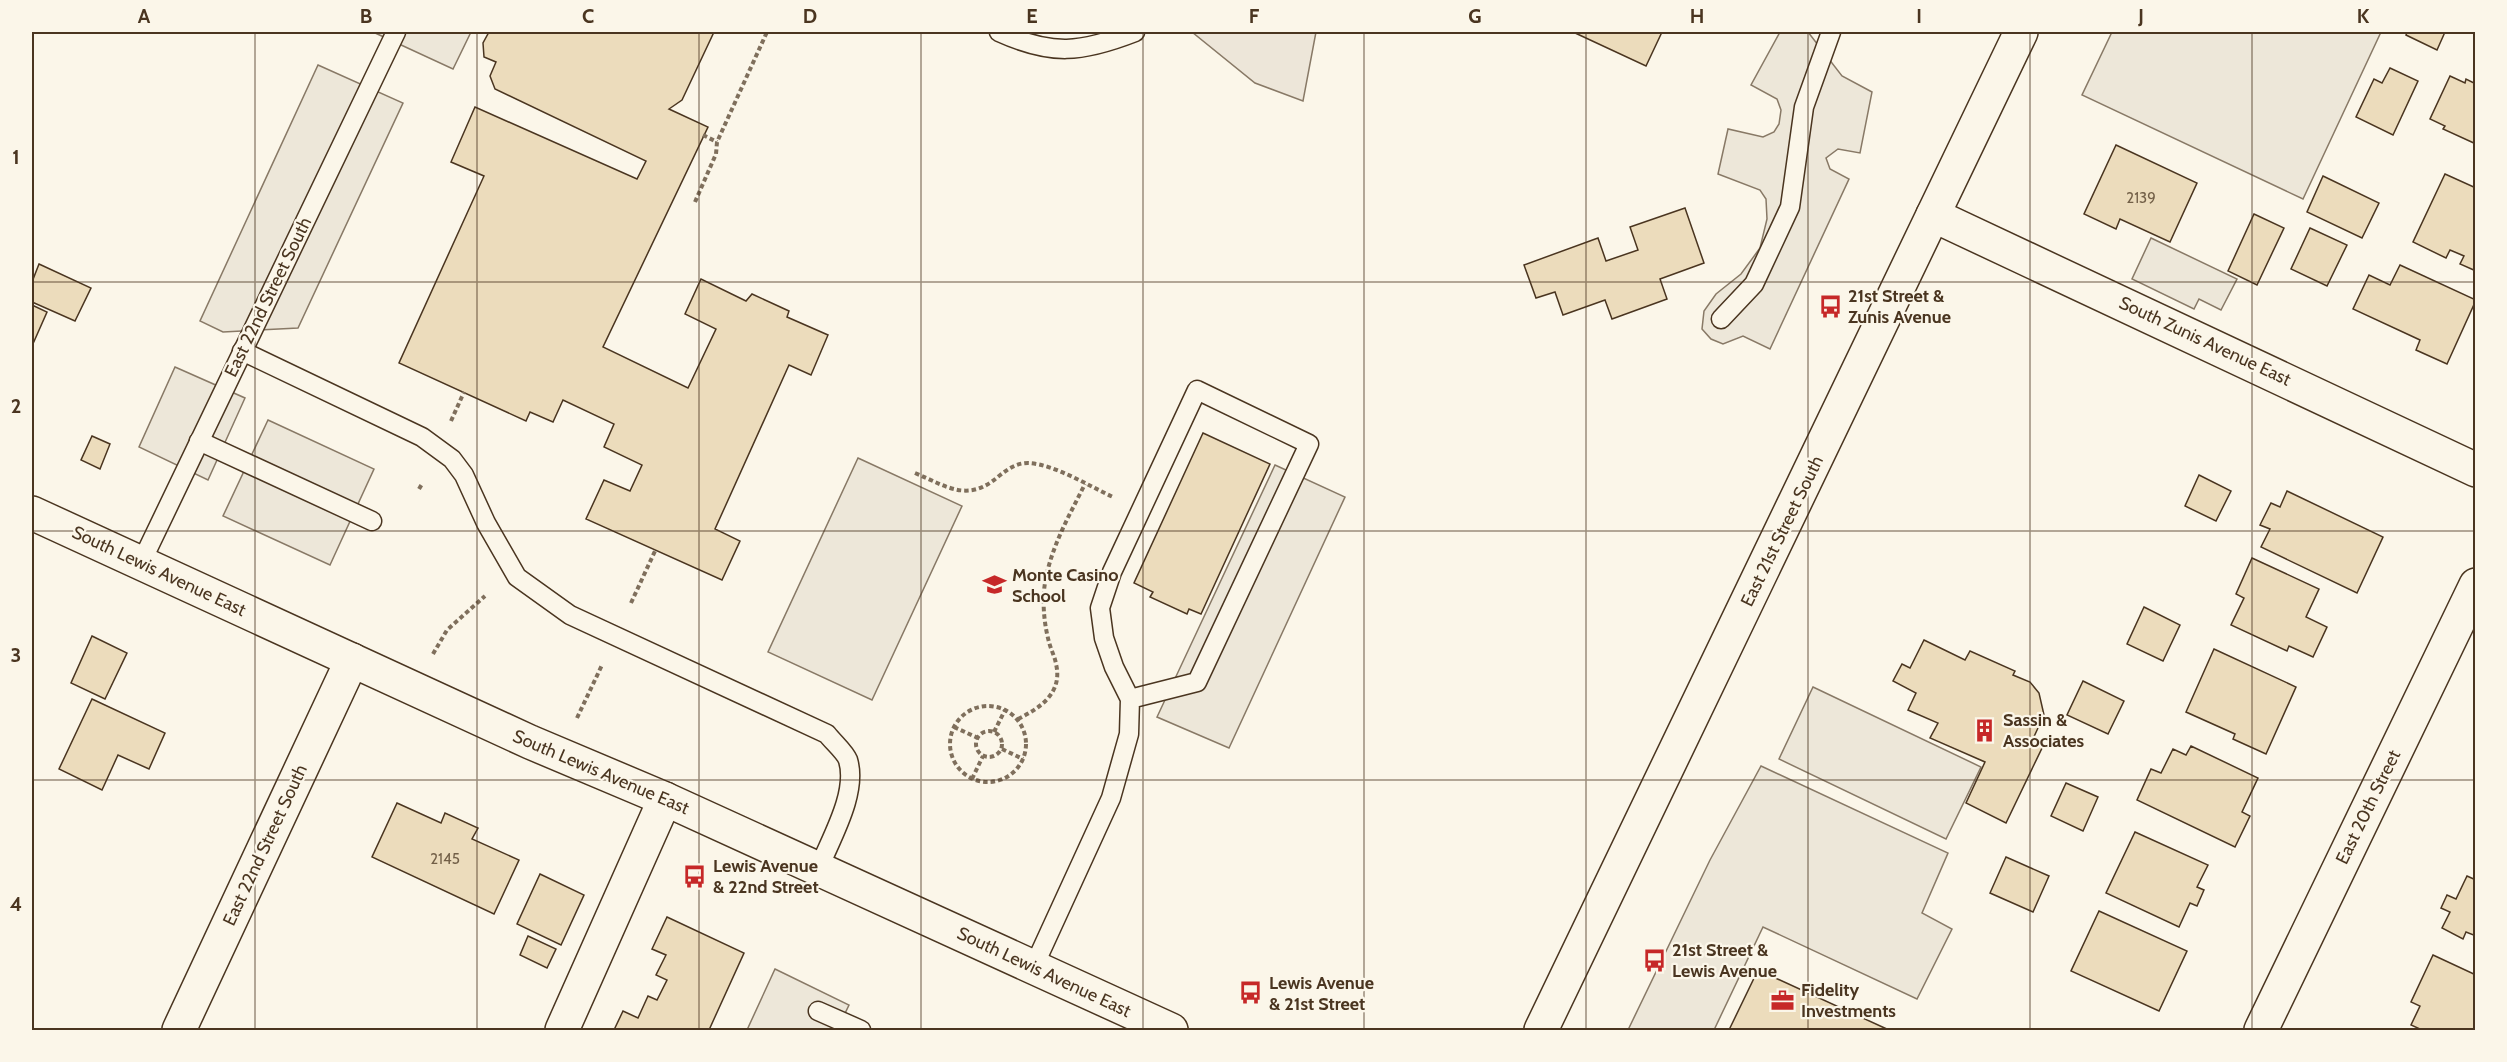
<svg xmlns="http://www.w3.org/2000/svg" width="2507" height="1062" font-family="Cabin,sans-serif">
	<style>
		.green { fill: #ede6d9; stroke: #887966; stroke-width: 1.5 }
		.parking { fill: #ede7d9; stroke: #887966; stroke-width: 1.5 }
		.building { fill: #ecdcbc; stroke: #4a3520; stroke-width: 1.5 }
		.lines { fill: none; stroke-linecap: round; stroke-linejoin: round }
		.lane-casing { stroke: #4a3520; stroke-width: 21 }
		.street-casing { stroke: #4a3520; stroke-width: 36 }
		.secondary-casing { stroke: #4a3520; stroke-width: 36 }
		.path { stroke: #7f6f5c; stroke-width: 4; stroke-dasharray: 4.5 3; stroke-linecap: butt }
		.lane { stroke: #fbf6e9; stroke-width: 18 }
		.street { stroke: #fbf6e9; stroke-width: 33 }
		.secondary { stroke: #fbf6e9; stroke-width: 33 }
		.grid { fill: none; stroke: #4a3520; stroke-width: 1.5; stroke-opacity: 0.55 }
		.labels { text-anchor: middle; stroke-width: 4.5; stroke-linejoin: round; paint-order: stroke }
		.number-label { font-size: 15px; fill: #725f47 }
		.poi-label { font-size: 18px; font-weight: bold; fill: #4a3520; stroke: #fbf6e9; text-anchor: start }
		.street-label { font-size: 18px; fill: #4a3520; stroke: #fbf6e9 }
		.neatline { fill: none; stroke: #4a3520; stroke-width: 2 }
		.grid-label { font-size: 20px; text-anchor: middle; font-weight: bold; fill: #4a3520 }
	</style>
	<rect width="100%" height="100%" fill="#fbf6e9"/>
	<polygon class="green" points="1192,32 1316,32 1303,101 1255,83"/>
	<g class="parking">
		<polygon points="373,32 471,32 453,69"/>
		<polygon points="1780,32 1808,32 1842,76 1872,92 1860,153 1838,149 1826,158 1830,169 1849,179 1770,349 1743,336 1723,344 1711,339 1702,329 1704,311 1716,294 1741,274 1760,248 1767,219 1766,199 1760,190 1718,174 1728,129 1763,137 1774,132 1779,124 1781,110 1777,99 1751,85"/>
		<polygon points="2112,32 2381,32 2303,199 2082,95"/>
		<polygon points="318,65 403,103 298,328 223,332 200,321"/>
		<polygon points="2151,238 2237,279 2221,310 2199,299 2194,309 2132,279"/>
		<polygon points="175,367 245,398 208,480 139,447"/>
		<polygon points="268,420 374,469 330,565 223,516"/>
		<polygon points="858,458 962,506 872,700 768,652"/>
		<polygon points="1275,465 1345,497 1229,748 1157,717"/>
		<polygon points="1813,687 1981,767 1946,839 1779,759"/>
		<polygon points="1761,766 1948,853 1922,913 1952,929 1917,999 1763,927 1714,1030 1628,1030 1710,860"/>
		<polygon points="775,969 849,1005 837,1030 747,1030"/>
	</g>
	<g class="building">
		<polygon points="489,32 714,32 682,100 669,109 708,127 603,347 688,388 716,329 685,314 701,279 746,301 752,294 789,311 787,317 828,335 811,375 789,365 715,529 740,541 722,580 586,519 604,480 630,491 642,465 604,447 614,424 563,400 553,422 530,412 526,421 399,363 484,176 451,162 475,107 637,179 646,161 495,89 490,76 496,62 484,57 483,43"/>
		<polygon points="1573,32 1662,32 1646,66"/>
		<polygon points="2407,32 2445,32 2437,50 2406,35"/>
		<polygon points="2390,68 2418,81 2393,135 2356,117 2374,79 2382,83"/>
		<polygon points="2450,76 2465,83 2466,79 2476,84 2476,144 2443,129 2445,126 2430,119"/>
		<polygon points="2116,145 2197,183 2170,242 2120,219 2116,229 2084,214"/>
		<polygon points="2445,174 2476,188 2476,271 2460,264 2464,256 2450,250 2446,258 2413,242"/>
		<polygon points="2323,176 2379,203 2362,238 2307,212"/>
		<polygon points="1685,208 1704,263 1660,279 1667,299 1612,319 1605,300 1563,315 1555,292 1536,298 1524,265 1598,238 1606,261 1638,250 1630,227"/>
		<polygon points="2254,214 2284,228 2257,285 2228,271"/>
		<polygon points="2310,228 2347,245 2327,286 2291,269"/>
		<polygon points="39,264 91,288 75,321 32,302 32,282"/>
		<polygon points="2400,265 2476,300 2447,364 2416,350 2420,340 2353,309 2369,275 2390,285"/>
		<polygon points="32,305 47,312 32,346"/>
		<polygon points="1203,433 1270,464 1201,614 1189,609 1187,614 1150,597 1153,592 1134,583"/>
		<polygon points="92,436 110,444 100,469 81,460"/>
		<polygon points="2199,475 2231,491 2216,521 2185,506"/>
		<polygon points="2287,491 2383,537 2357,593 2261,547 2270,529 2260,525 2271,503 2280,507"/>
		<polygon points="2252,558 2319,589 2306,617 2327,627 2313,657 2289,646 2287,651 2231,625 2244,598 2236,594"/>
		<polygon points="2144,607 2180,625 2163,661 2127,644"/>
		<polygon points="92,636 127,653 105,699 71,683"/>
		<polygon points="1924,640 1965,660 1970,651 2015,671 2013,675 2030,682 2039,693 2044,715 2032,741 2043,746 2006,823 1966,803 1985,762 1930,738 1938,723 1908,710 1916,693 1893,681 1902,664 1910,668"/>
		<polygon points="2214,649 2296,687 2266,754 2233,739 2235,734 2186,712"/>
		<polygon points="2083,681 2124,701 2108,734 2067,715"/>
		<polygon points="92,699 165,733 149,769 118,755 102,790 59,769"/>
		<polygon points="2191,746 2258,778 2242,812 2250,816 2235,847 2137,800 2151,769 2161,773 2173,749 2186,755"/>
		<polygon points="2066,783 2098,797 2083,831 2051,816"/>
		<polygon points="397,803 441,823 445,813 478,828 472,839 519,860 494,914 372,857"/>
		<polygon points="2135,832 2208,865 2197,887 2204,890 2197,906 2190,903 2179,927 2106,893"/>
		<polygon points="2006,857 2049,876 2033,912 1990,893"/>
		<polygon points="540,874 584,895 561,945 517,924"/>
		<polygon points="2467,876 2476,880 2476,936 2466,932 2463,939 2442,928 2450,912 2441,908 2447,895 2456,899"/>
		<polygon points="2099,911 2187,951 2159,1011 2071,971"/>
		<polygon points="667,917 744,953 709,1030 614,1030 623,1011 638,1018 648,996 657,1000 667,980 656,975 666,955 652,949"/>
		<polygon points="528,936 556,949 547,968 520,955"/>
		<polygon points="2433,955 2476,975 2476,1030 2422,1030 2411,1025 2420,1006 2411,1002"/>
		<polygon points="1758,970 1889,1030 1729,1030"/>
	</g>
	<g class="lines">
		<defs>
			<g id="lane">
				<path d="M999 32C1052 56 1081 53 1135 32"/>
				<polyline points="1721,319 1754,284 1790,207 1804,107 1831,32"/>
				<path d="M242 351 422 437 452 459 464 475 486 523 517 577 570 615 827 734C833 742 845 752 848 760 858 793 831 838 819 868"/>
				<polyline points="199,441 372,521"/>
				<polyline points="141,563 396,32"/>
				<polyline points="1034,966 1111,798 1129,734 1130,699 1114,667 1104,638 1100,608 1112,572 1197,390 1309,444 1197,682 1130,699"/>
				<polyline points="818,1011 861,1030"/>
			</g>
			<g id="street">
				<polyline points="1933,215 2476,470"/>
				<polyline points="179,1030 352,660"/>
				<polyline points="562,1030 665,799"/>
				<polyline points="2261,1030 2476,585"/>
			</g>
			<g id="secondary">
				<polyline points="32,513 530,742 665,799 1171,1030"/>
				<polyline points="1541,1030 2021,32"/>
			</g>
		</defs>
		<use href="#lane" class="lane-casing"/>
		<use href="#street" class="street-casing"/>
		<use href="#secondary" class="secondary-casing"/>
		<g class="path">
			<polyline points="703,135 717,142"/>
			<polyline points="695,202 716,154 717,142 767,32"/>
			<polyline points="451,421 464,392"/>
			<path d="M915 473C948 487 968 503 999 476 1008 469 1016 463 1028 463 1054 464 1089 486 1113 497"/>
			<polyline points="419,489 422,484"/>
			<polyline points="631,603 655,551"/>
			<polyline points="433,654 447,630 485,596"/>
			<circle cx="988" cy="744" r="38"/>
			<polyline points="577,718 602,665"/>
			<path d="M1018 719C1040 708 1063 693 1056 664 1055 657 1051 650 1049 642 1044 624 1042 601 1045 583 1051 547 1069 516 1085 484"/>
			<polyline points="954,727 978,738"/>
			<circle cx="989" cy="744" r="13"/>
			<polyline points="994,732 1005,710"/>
			<polyline points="1002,749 1023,759"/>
			<polyline points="972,779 983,756"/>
		</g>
		<use href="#lane" class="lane"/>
		<use href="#street" class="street"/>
		<use href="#secondary" class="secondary"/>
	</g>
	<path class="grid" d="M255 32V1030M477 32V1030M699 32V1030M921 32V1030M1143 32V1030M1364 32V1030M1586 32V1030M1808 32V1030M2030 32V1030M2252 32V1030M32 282H2476M32 531H2476M32 780H2476"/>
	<defs>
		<symbol id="bus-bare" viewBox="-9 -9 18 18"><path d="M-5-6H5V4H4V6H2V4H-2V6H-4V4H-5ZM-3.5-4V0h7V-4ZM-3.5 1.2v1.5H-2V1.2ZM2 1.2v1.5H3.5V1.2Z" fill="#c62828" stroke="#fbf6e9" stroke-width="2.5" paint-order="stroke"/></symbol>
		<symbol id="school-bare" viewBox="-9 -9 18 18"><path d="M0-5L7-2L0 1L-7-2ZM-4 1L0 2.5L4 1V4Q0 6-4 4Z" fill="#c62828" stroke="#fbf6e9" stroke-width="2.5" paint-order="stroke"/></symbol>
		<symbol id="building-bare" viewBox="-9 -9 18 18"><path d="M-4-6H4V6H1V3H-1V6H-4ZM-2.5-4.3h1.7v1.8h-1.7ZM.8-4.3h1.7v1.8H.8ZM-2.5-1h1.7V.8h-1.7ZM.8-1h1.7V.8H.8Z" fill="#c62828" stroke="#fbf6e9" stroke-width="2.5" paint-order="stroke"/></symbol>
		<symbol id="office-bare" viewBox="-9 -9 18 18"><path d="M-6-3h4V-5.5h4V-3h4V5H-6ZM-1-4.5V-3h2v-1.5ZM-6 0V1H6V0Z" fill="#c62828" stroke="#fbf6e9" stroke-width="2.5" paint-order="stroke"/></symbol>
	</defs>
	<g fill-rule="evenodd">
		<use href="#bus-bare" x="1814" y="290" width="33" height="33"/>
		<use href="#school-bare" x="978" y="568" width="33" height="33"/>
		<use href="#building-bare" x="1968" y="714" width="33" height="33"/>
		<use href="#bus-bare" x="678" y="860" width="33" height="33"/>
		<use href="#bus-bare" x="1638" y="944" width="33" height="33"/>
		<use href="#bus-bare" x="1234" y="976" width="33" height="33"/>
		<use href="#office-bare" x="1766" y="984" width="33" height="33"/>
	</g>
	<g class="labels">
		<g class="number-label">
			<text x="2141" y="203">2139</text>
			<text x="445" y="864">2145</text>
		</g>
		<g class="poi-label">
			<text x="1848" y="302">21st Street &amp;<tspan x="1848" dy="21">Zunis Avenue</tspan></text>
			<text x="1012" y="581">Monte Casino<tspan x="1012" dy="21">School</tspan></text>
			<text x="2003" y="726">Sassin &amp;<tspan x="2003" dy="21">Associates</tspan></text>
			<text x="713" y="872">Lewis Avenue<tspan x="713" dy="21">&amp; 22nd Street</tspan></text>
			<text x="1672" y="956">21st Street &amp;<tspan x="1672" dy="21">Lewis Avenue</tspan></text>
			<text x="1269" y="989">Lewis Avenue<tspan x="1269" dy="21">&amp; 21st Street</tspan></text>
			<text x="1801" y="996">Fidelity<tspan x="1801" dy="21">Investments</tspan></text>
		</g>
		<g class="street-label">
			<text transform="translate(268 297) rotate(-64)" y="6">East 22nd Street South</text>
			<text transform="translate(2205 341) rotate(25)" y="6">South Zunis Avenue East</text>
			<text transform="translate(1782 531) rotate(-64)" y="6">East 21st Street South</text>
			<text transform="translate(159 571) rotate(25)" y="6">South Lewis Avenue East</text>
			<text transform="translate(601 772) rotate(23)" y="6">South Lewis Avenue East</text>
			<text transform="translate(2368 807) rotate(-64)" y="6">East 20th Street</text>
			<text transform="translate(265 845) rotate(-65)" y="6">East 22nd Street South</text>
			<text transform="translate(1044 972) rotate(25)" y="6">South Lewis Avenue East</text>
		</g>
	</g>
	<rect width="2507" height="1062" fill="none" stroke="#fbf6e9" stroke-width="66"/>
	<rect x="33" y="33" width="2441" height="996" class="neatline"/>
	<g class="grid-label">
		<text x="144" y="23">A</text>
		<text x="366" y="23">B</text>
		<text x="588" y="23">C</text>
		<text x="810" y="23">D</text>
		<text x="1032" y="23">E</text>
		<text x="1254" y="23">F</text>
		<text x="1475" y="23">G</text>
		<text x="1697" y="23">H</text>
		<text x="1919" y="23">I</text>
		<text x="2141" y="23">J</text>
		<text x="2363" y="23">K</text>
		<text x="16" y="164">1</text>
		<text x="16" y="413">2</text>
		<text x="16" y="662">3</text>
		<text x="16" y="911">4</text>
	</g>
</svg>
